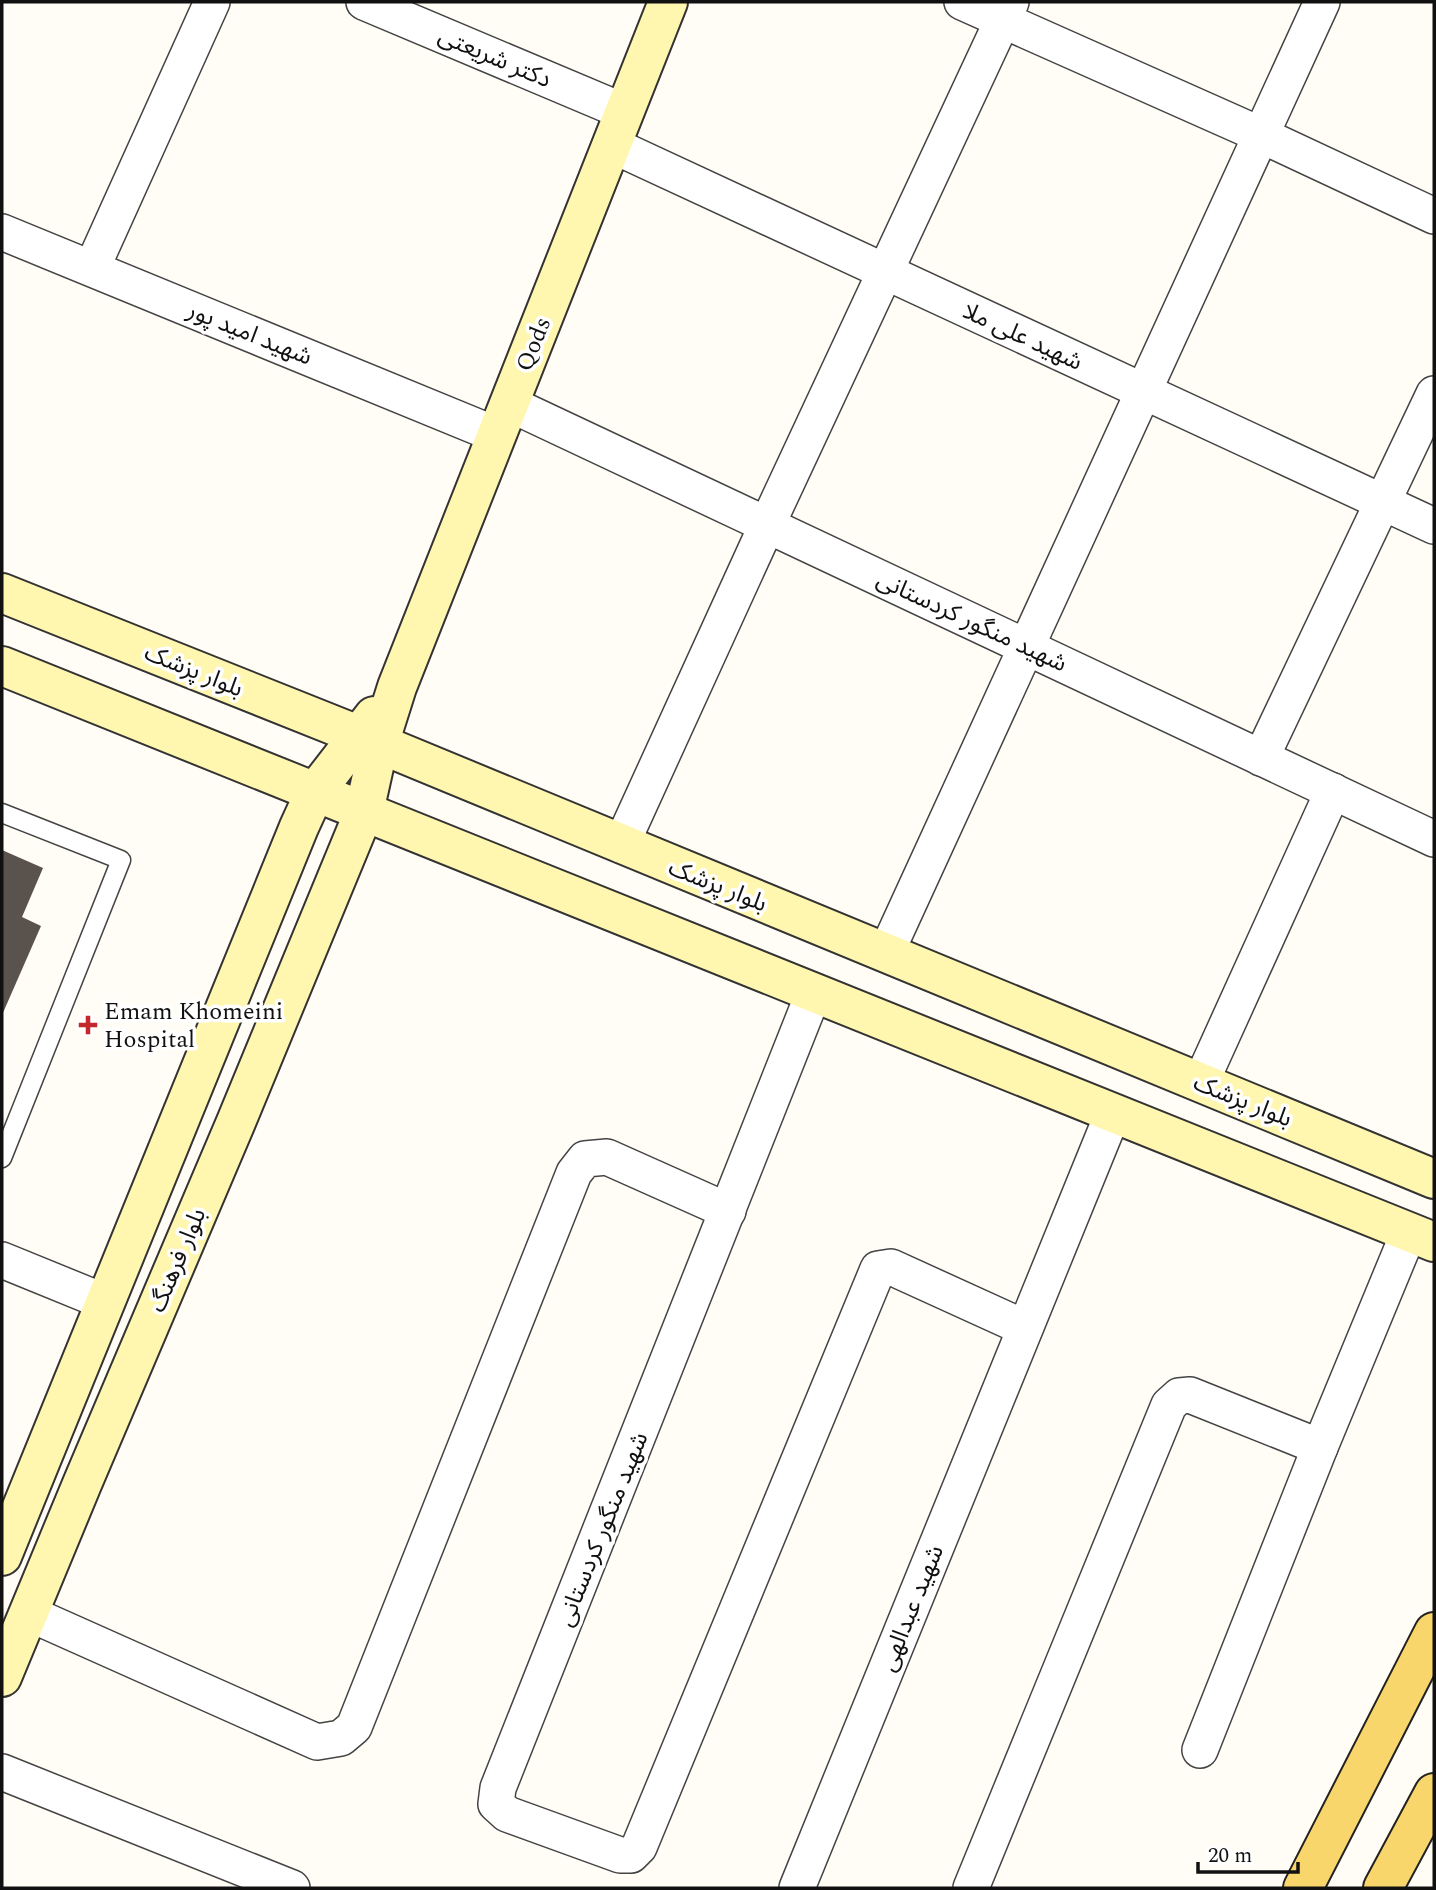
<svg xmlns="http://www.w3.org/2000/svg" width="1436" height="1890" font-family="Spectral,'Noto Sans Arabic',serif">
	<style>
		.building { fill: #5a524d }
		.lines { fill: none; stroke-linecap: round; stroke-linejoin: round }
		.lane-casing { stroke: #444; stroke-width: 21 }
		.street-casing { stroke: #444; stroke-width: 38 }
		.secondary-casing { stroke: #333; stroke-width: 42 }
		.primary-casing { stroke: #222; stroke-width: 42 }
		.lane { stroke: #fff; stroke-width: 18 }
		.street { stroke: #fff; stroke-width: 35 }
		.secondary { stroke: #fff6b0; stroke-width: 38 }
		.primary { stroke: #f9d66b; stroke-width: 38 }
		.poi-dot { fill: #c4262e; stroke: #fff; stroke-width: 2.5 }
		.labels { text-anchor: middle; stroke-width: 7; stroke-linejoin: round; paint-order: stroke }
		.street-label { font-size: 24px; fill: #111; stroke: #fff }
		.poi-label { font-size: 24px; fill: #111; stroke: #fff; text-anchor: start }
	</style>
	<rect width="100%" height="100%" fill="#fffdf5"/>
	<polygon class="building" points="2,850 43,868 22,917 41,926 2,1015"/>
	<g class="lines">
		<defs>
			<polyline id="lane" points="2,813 121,860 2,1158"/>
			<g id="street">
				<polyline points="364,2 625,112"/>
				<polyline points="962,2 1261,135 1434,216"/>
				<polyline points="612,145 1434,526"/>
				<polyline points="2,232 497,435"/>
				<polyline points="92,268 212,2"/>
				<polyline points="510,404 1434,839"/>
				<polyline points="1261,758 1434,394"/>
				<polyline points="621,845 767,525 1011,2"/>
				<polyline points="886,953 1322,2"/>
				<polyline points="814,992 498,1788 496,1804 507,1814 620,1855 631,1855 639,1847 878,1269 891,1267 1025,1328"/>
				<polyline points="1201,1082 1333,791"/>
				<polyline points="2,1260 105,1302"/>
				<polyline points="1320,1447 1409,1232"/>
				<polyline points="28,1613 317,1742 341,1738 354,1727 574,1173 585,1159 607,1157 728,1211"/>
				<polyline points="2,1772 292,1888"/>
				<polyline points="797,1888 1113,1113"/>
				<polyline points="971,1888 1169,1405 1179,1396 1190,1395 1320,1447 1200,1750"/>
			</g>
			<g id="secondary">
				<polyline points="2,593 358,735 1434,1179"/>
				<polyline points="2,666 1434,1242"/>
				<polyline points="2,1556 299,827 315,792 374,716"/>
				<polyline points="2,1677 82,1484 236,1122 364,812 379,744 397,687 668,2"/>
			</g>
			<g id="primary">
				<polyline points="1303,1888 1434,1632"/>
				<polyline points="1383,1888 1434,1793"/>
			</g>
		</defs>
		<use href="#lane" class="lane-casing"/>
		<use href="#street" class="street-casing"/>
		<use href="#secondary" class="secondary-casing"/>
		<use href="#primary" class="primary-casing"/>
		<use href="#lane" class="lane"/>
		<use href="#street" class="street"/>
		<use href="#secondary" class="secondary"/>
		<use href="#primary" class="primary"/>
	</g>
	<path class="poi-dot" d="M84.5 1014.5h7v7h7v7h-7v7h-7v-7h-7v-7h7z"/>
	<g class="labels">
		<g class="street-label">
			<text transform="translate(495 57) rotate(23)" y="8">دکتر شریعتی</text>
			<text transform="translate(250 333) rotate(22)" y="8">شهید امید پور</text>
			<text transform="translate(1023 336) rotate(25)" y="8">شهید علی ملا</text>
			<text transform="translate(533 344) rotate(-68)" y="8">Qods</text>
			<text transform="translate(972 621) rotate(25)" y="8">شهید منگور کردستانی</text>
			<text transform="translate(194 670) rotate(22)" y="8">بلوار پزشک</text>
			<text transform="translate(718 885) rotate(22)" y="8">بلوار پزشک</text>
			<text transform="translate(1243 1100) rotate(22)" y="8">بلوار پزشک</text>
			<text transform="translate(177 1260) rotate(-67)" y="8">بلوار فرهنگ</text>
			<text transform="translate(602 1529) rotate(-68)" y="8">شهید منگور کردستانی</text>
			<text transform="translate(911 1608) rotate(-68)" y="8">شهید عبدالهی</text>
		</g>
		<g class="poi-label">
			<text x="104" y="1019">Emam Khomeini<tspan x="104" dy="28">Hospital</tspan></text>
		</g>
	</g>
	<rect width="1436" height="1890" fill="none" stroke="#111111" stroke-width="7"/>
	<path d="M1198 1862v10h100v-10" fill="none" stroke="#111111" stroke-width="3.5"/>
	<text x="1208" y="1862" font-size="21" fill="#111111" stroke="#ffffff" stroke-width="5" paint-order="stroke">20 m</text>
</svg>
